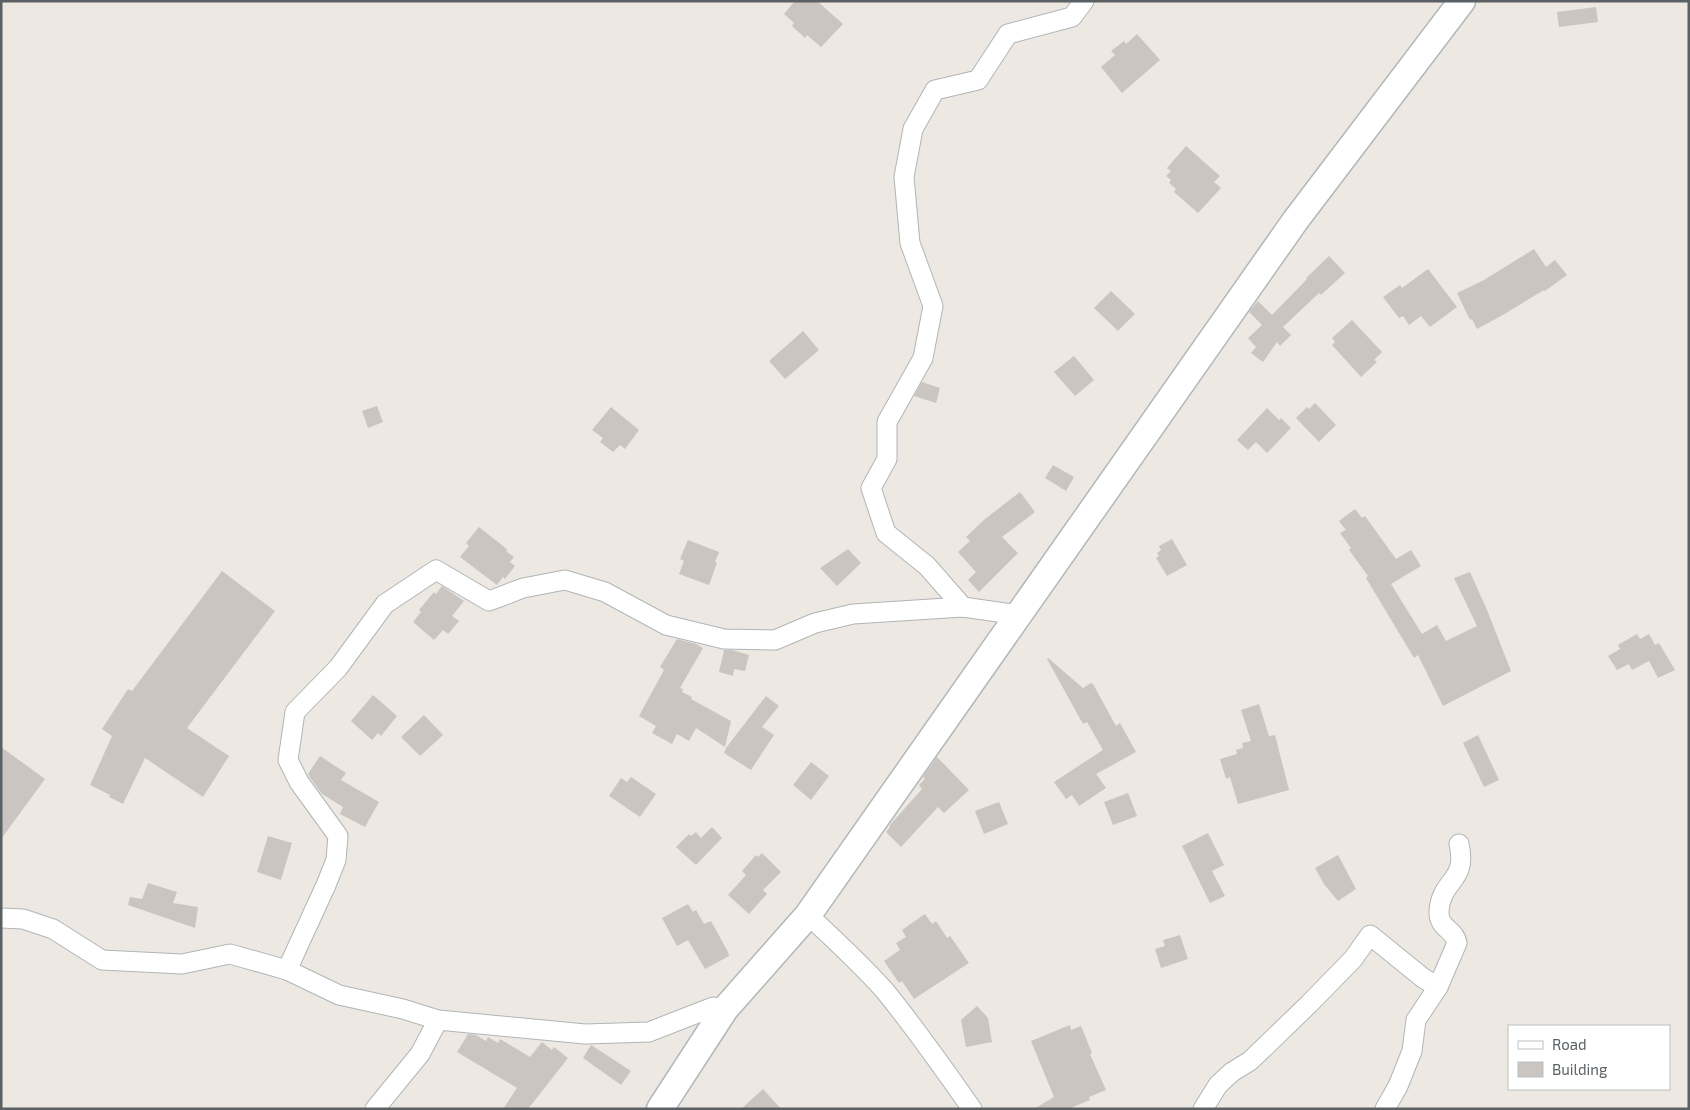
<svg xmlns="http://www.w3.org/2000/svg" width="1690" height="1110" font-family="'Exo 2',sans-serif">
	<style>
		.building { fill: #cac5c1 }
		.lines { fill: none; stroke-linecap: round; stroke-linejoin: round }
		.street-casing { stroke: #b0b5b8; stroke-width: 21 }
		.secondary-casing { stroke: #b1b7ba; stroke-width: 29 }
		.street { stroke: #fff; stroke-width: 19 }
		.secondary { stroke: #fff; stroke-width: 26 }
	</style>
	<rect width="100%" height="100%" fill="#ede8e2"/>
	<g class="building">
		<polygon points="795,1 817,1 843,24 821,47 807,35 805,38 792,26 794,23 784,14"/>
		<polygon points="1596,7 1598,22 1559,27 1557,12"/>
		<polygon points="1137,34 1160,60 1122,93 1101,67 1115,55 1111,51 1124,41 1126,44"/>
		<polygon points="1186,146 1220,176 1214,182 1221,188 1198,213 1174,192 1176,189 1169,183 1171,180 1166,176 1171,171 1167,168"/>
		<polygon points="1534,249 1546,267 1555,260 1567,275 1545,291 1544,290 1501,316 1477,329 1472,319 1470,320 1457,293 1484,280"/>
		<polygon points="1329,256 1345,273 1321,295 1319,293 1283,327 1291,335 1280,346 1277,342 1263,362 1251,353 1256,347 1248,338 1262,325 1249,312 1258,301 1272,315 1307,279 1306,278"/>
		<polygon points="1428,269 1457,307 1430,327 1421,316 1409,325 1403,316 1399,318 1383,297 1400,285 1402,288"/>
		<polygon points="1111,291 1135,314 1118,331 1094,308"/>
		<polygon points="1352,320 1382,352 1374,360 1377,362 1361,377 1332,345 1335,342 1332,338"/>
		<polygon points="803,331 819,350 785,379 769,361"/>
		<polygon points="1074,356 1094,380 1075,396 1054,372"/>
		<polygon points="922,382 940,388 936,403 914,396"/>
		<polygon points="1315,403 1336,425 1319,442 1296,418 1307,407 1309,409"/>
		<polygon points="377,406 383,422 368,428 362,411"/>
		<polygon points="611,407 639,430 625,449 620,445 613,452 600,442 603,438 592,430"/>
		<polygon points="1267,408 1279,420 1281,418 1291,428 1267,453 1256,442 1248,450 1237,440"/>
		<polygon points="1053,465 1074,477 1066,491 1045,478"/>
		<polygon points="1020,492 1035,512 1002,537 1018,553 979,592 968,580 976,572 958,552 970,541 966,537 985,519"/>
		<polygon points="1355,509 1362,518 1365,516 1396,559 1411,550 1421,566 1391,584 1422,634 1437,625 1446,641 1477,626 1454,578 1470,572 1487,610 1511,671 1443,706 1418,655 1414,658 1366,578 1368,576 1349,550 1351,548 1340,533 1346,530 1339,521"/>
		<polygon points="479,527 508,550 506,551 514,557 510,562 515,566 505,579 503,577 497,585 460,557 469,546 466,543"/>
		<polygon points="1172,539 1187,565 1167,576 1156,558 1159,556 1157,553 1161,550 1159,546"/>
		<polygon points="688,540 719,552 715,562 717,563 709,585 679,574 684,561 680,559"/>
		<polygon points="848,549 861,563 837,586 820,568"/>
		<polygon points="222,571 275,611 187,728 229,756 203,797 145,758 123,804 109,797 110,795 90,785 112,736 102,729 128,689 132,691"/>
		<polygon points="442,586 464,601 452,616 459,621 448,634 443,630 434,640 413,622 421,612 419,610 434,592 436,594"/>
		<polygon points="1637,634 1640,639 1649,634 1655,645 1659,643 1675,670 1658,678 1649,661 1632,670 1629,664 1617,670 1608,656 1620,649 1618,645"/>
		<polygon points="677,639 696,644 703,648 680,688 683,689 682,692 692,697 691,699 731,721 725,747 696,728 689,741 677,734 672,744 652,733 656,726 639,716 664,670 660,667"/>
		<polygon points="724,650 732,650 749,655 745,671 734,669 733,676 719,672"/>
		<polygon points="1048,658 1083,688 1091,683 1093,684 1116,726 1120,723 1136,752 1096,774 1106,788 1079,806 1072,795 1066,799 1054,782 1103,750 1087,722 1083,724 1047,659"/>
		<polygon points="373,695 397,716 381,736 378,733 372,740 351,721"/>
		<polygon points="766,696 779,706 762,727 774,735 751,770 724,753 726,748"/>
		<polygon points="1259,704 1269,736 1275,735 1289,790 1238,804 1230,777 1226,779 1220,759 1237,754 1236,750 1243,748 1242,743 1251,741 1241,710"/>
		<polygon points="424,715 443,735 420,756 401,737"/>
		<polygon points="1478,735 1499,780 1484,787 1463,743"/>
		<polygon points="1,747 45,779 1,839"/>
		<polygon points="320,756 346,773 341,780 379,802 365,827 340,814 343,807 322,794 309,776 308,774"/>
		<polygon points="937,757 969,790 944,813 938,807 901,847 886,832 890,827 890,825 922,789 919,785 925,779 923,777"/>
		<polygon points="811,762 829,776 811,800 793,785"/>
		<polygon points="631,777 656,794 640,817 609,796 621,778 627,782"/>
		<polygon points="1128,793 1137,816 1113,825 1104,802"/>
		<polygon points="999,802 1008,824 984,834 975,811"/>
		<polygon points="712,827 722,838 696,865 676,847 689,834 691,836 696,832 701,838"/>
		<polygon points="1208,833 1224,865 1212,871 1225,896 1210,903 1182,846"/>
		<polygon points="268,836 292,843 281,880 257,872"/>
		<polygon points="762,853 781,872 763,890 767,894 749,914 728,895 746,875 742,871 756,855 758,857"/>
		<polygon points="1338,855 1356,889 1338,901 1324,884 1315,868"/>
		<polygon points="148,883 177,892 173,903 198,907 195,928 128,905 130,897 142,899"/>
		<polygon points="688,904 693,912 696,910 704,924 711,921 728,952 729,956 705,969 688,940 677,946 662,918"/>
		<polygon points="925,914 932,924 936,921 947,938 950,936 969,963 914,999 902,981 899,983 884,961 900,950 896,943 906,937 902,930"/>
		<polygon points="1180,935 1188,959 1161,968 1155,949 1165,946 1163,940"/>
		<polygon points="977,1006 988,1018 992,1042 966,1047 961,1020"/>
		<polygon points="1070,1025 1071,1030 1081,1026 1092,1053 1090,1054 1106,1090 1089,1097 1090,1100 1068,1109 1034,1109 1054,1097 1031,1041"/>
		<polygon points="468,1034 476,1035 486,1041 488,1037 498,1043 500,1039 530,1057 542,1042 552,1050 554,1047 568,1058 528,1109 503,1109 517,1088 457,1052"/>
		<polygon points="591,1045 631,1071 621,1085 583,1058"/>
		<polygon points="763,1089 781,1109 741,1109"/>
	</g>
	<g class="lines">
		<defs>
			<g id="street">
				<polyline points="963,607 927,566 886,533 871,488 887,459 887,422 923,358 933,306 910,243 904,177 913,129 935,90 978,80 1008,34 1072,17 1084,1"/>
				<path d="M808 915C835 940 861 964 885 991 916 1029 944 1069 972 1109"/>
				<polyline points="1,918 23,919 53,929 102,960 182,964 230,954 287,970 339,995 403,1009 438,1020 585,1034 649,1032 713,1007 725,1009"/>
				<polyline points="287,970 326,885 336,860 338,836 299,782 288,760 295,712 338,668 385,604 436,570 489,601 523,588 565,580 605,592 666,625 724,639 775,640 815,623 853,614 963,607 1019,615"/>
				<polyline points="375,1109 420,1054 438,1020"/>
				<polyline points="1203,1109 1218,1085 1232,1072 1250,1061 1309,1004 1353,959 1370,935 1423,978 1438,987"/>
				<path d="M1385 1109 1398 1086 1412 1051 1416 1020 1438 987 1457 943C1455 929 1438 929 1439 911 1441 879 1468 882 1459 844"/>
			</g>
			<polyline id="secondary" points="660,1109 725,1009 808,915 1295,221 1462,1"/>
		</defs>
		<use href="#street" class="street-casing"/>
		<use href="#secondary" class="secondary-casing"/>
		<use href="#street" class="street"/>
		<use href="#secondary" class="secondary"/>
	</g>
	<rect width="1690" height="1110" fill="none" stroke="#5a6063" stroke-width="5"/>
	<rect x="1508" y="1025" width="162" height="65" fill="#ffffff" stroke="#bdbfc1"/>
	<rect x="1518" y="1041" width="25" height="8" fill="#ffffff" stroke="#bdbfc1"/>
	<text x="1552" y="1050" font-size="15" fill="#5a6063">Road</text>
	<rect x="1518" y="1062" width="25" height="15" fill="#cac5c1" stroke="#bdbfc1"/>
	<text x="1552" y="1075" font-size="15" fill="#5a6063">Building</text>
</svg>
